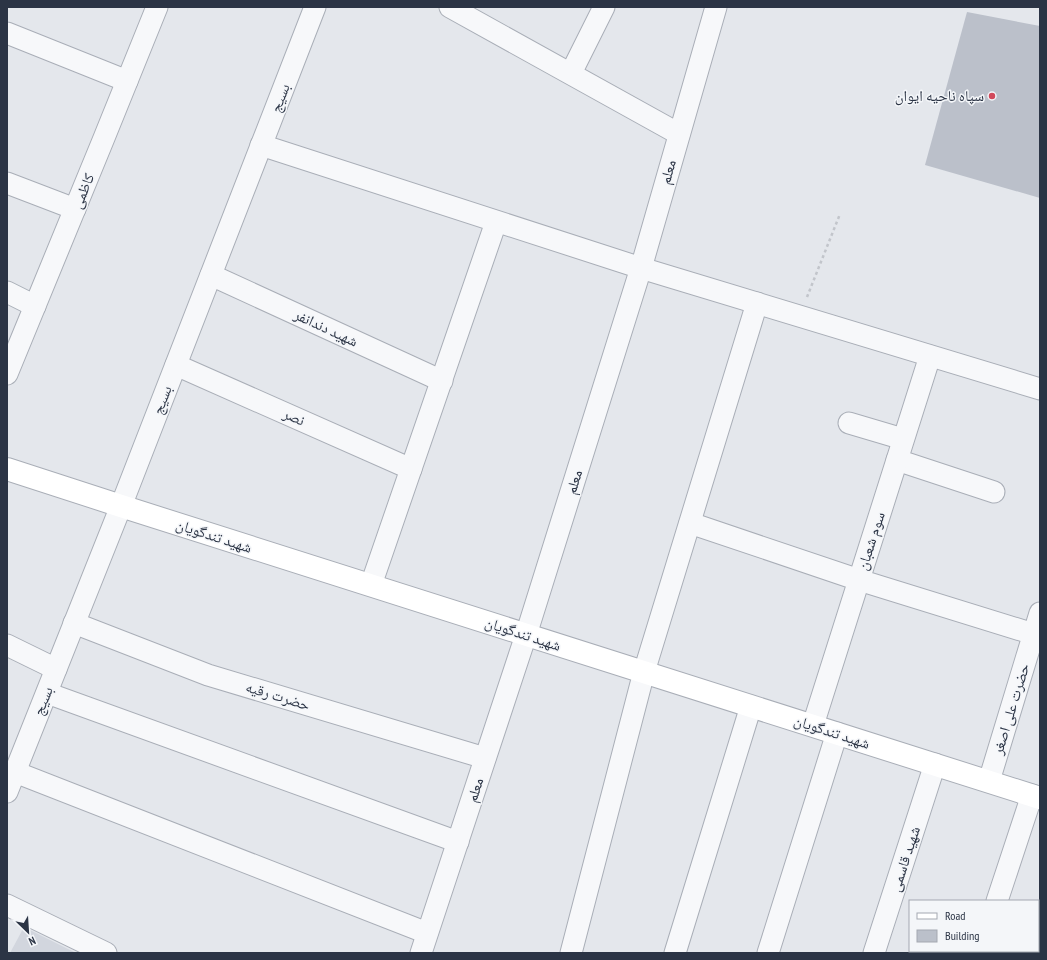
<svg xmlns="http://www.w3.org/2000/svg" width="1047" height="960" font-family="'PT Sans Narrow','Noto Naskh Arabic',sans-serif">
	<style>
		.built { fill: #d2d6de }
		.building { fill: #bbc0ca }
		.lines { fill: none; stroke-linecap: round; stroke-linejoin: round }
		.street-casing { stroke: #a9aeb7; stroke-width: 23 }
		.secondary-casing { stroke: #a9aeb7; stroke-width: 24 }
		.path { stroke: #c2c5cb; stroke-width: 2.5; stroke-dasharray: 3 3; stroke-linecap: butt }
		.street { stroke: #f7f8fa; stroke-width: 21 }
		.secondary { stroke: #fff; stroke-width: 22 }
		.poi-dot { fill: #d1495b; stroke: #f4f6f9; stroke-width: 1.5 }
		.labels { text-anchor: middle; stroke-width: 3; stroke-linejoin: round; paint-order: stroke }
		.poi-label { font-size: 15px; fill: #2b3445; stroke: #f4f6f9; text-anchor: end }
		.street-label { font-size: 15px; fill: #2b3445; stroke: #f4f6f9 }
	</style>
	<rect width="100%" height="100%" fill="#e4e7ec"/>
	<polygon class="built" points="24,927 76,953 10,953"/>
	<polygon class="building" points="967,12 1040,26 1040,198 925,165"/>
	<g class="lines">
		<defs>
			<g id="street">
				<polyline points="450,7 679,134"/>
				<polyline points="7,33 127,81"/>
				<polyline points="571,73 604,7"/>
				<polyline points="261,145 641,268 1040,389"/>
				<polyline points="7,183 75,209"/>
				<polyline points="211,275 442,381"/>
				<polyline points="7,292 35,306"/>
				<polyline points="176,365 411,469"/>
				<polyline points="7,374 104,138 157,7"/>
				<polyline points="849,423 903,439"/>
				<polyline points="897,460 994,492"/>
				<polyline points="690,523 859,580 1040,636"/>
				<polyline points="371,585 496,222"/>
				<polyline points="74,623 208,675 485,758"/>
				<polyline points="7,645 56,669"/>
				<polyline points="47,693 458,842"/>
				<polyline points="813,725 930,356"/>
				<polyline points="15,772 427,933"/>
				<polyline points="989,781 1040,613"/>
				<polyline points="7,792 121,506 315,7"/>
				<polyline points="997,901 1032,795"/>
				<polyline points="7,905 106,953"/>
				<polyline points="421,953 526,635 641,268 716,7"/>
				<polyline points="571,953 644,672 757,303"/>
				<polyline points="675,953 751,706"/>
				<polyline points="768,953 837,733"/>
				<polyline points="874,953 935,764"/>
				<polyline points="979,953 980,951"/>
			</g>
			<polyline id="secondary" points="7,469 121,506 1040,798"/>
		</defs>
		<use href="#street" class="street-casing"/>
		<use href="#secondary" class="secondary-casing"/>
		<polyline class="path" points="807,297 840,214"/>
		<use href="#street" class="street"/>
		<use href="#secondary" class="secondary"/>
	</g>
	<circle class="poi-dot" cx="992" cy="96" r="4"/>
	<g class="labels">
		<g class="poi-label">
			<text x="984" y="101">سپاه ناحیه ایوان</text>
		</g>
		<g class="street-label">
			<text transform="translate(280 98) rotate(-69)" y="5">بسیج</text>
			<text transform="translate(668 172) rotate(-74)" y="5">معلم</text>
			<text transform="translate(83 191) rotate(-68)" y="5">کاظمی</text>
			<text transform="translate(326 328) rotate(25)" y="5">شهید دندانفر</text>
			<text transform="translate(162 400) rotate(-69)" y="5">بسیج</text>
			<text transform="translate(294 417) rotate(24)" y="5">نصر</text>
			<text transform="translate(574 482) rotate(-73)" y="5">معلم</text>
			<text transform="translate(214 536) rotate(18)" y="5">شهید تندگویان</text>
			<text transform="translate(871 541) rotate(-72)" y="5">سوم شعبان</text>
			<text transform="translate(523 634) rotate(18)" y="5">شهید تندگویان</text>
			<text transform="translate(278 696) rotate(17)" y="5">حضرت رقیه</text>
			<text transform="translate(43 701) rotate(-68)" y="5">بسیج</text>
			<text transform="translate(1011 709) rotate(-73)" y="5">حضرت علی اصغر</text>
			<text transform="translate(832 732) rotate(18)" y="5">شهید تندگویان</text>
			<text transform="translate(475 790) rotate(-72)" y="5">معلم</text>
			<text transform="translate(905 859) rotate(-72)" y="5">شهید قاسمی</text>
		</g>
	</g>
	<rect width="1047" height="960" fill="none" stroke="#2b3445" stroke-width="16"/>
	<rect x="909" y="900" width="130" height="52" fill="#f4f6f9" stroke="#a4a8b1"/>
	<rect x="917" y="913" width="20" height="6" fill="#ffffff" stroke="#a4a8b1"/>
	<text x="945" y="920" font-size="12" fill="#2b3445">Road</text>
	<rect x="917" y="930" width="20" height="12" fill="#bbc0ca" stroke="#a4a8b1"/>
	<text x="945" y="940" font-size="12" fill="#2b3445">Building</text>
	<g transform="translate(28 932) rotate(155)" stroke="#f4f6f9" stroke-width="3" paint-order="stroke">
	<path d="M0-3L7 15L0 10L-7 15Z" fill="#2b3445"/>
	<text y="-6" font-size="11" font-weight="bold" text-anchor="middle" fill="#2b3445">N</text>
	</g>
</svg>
